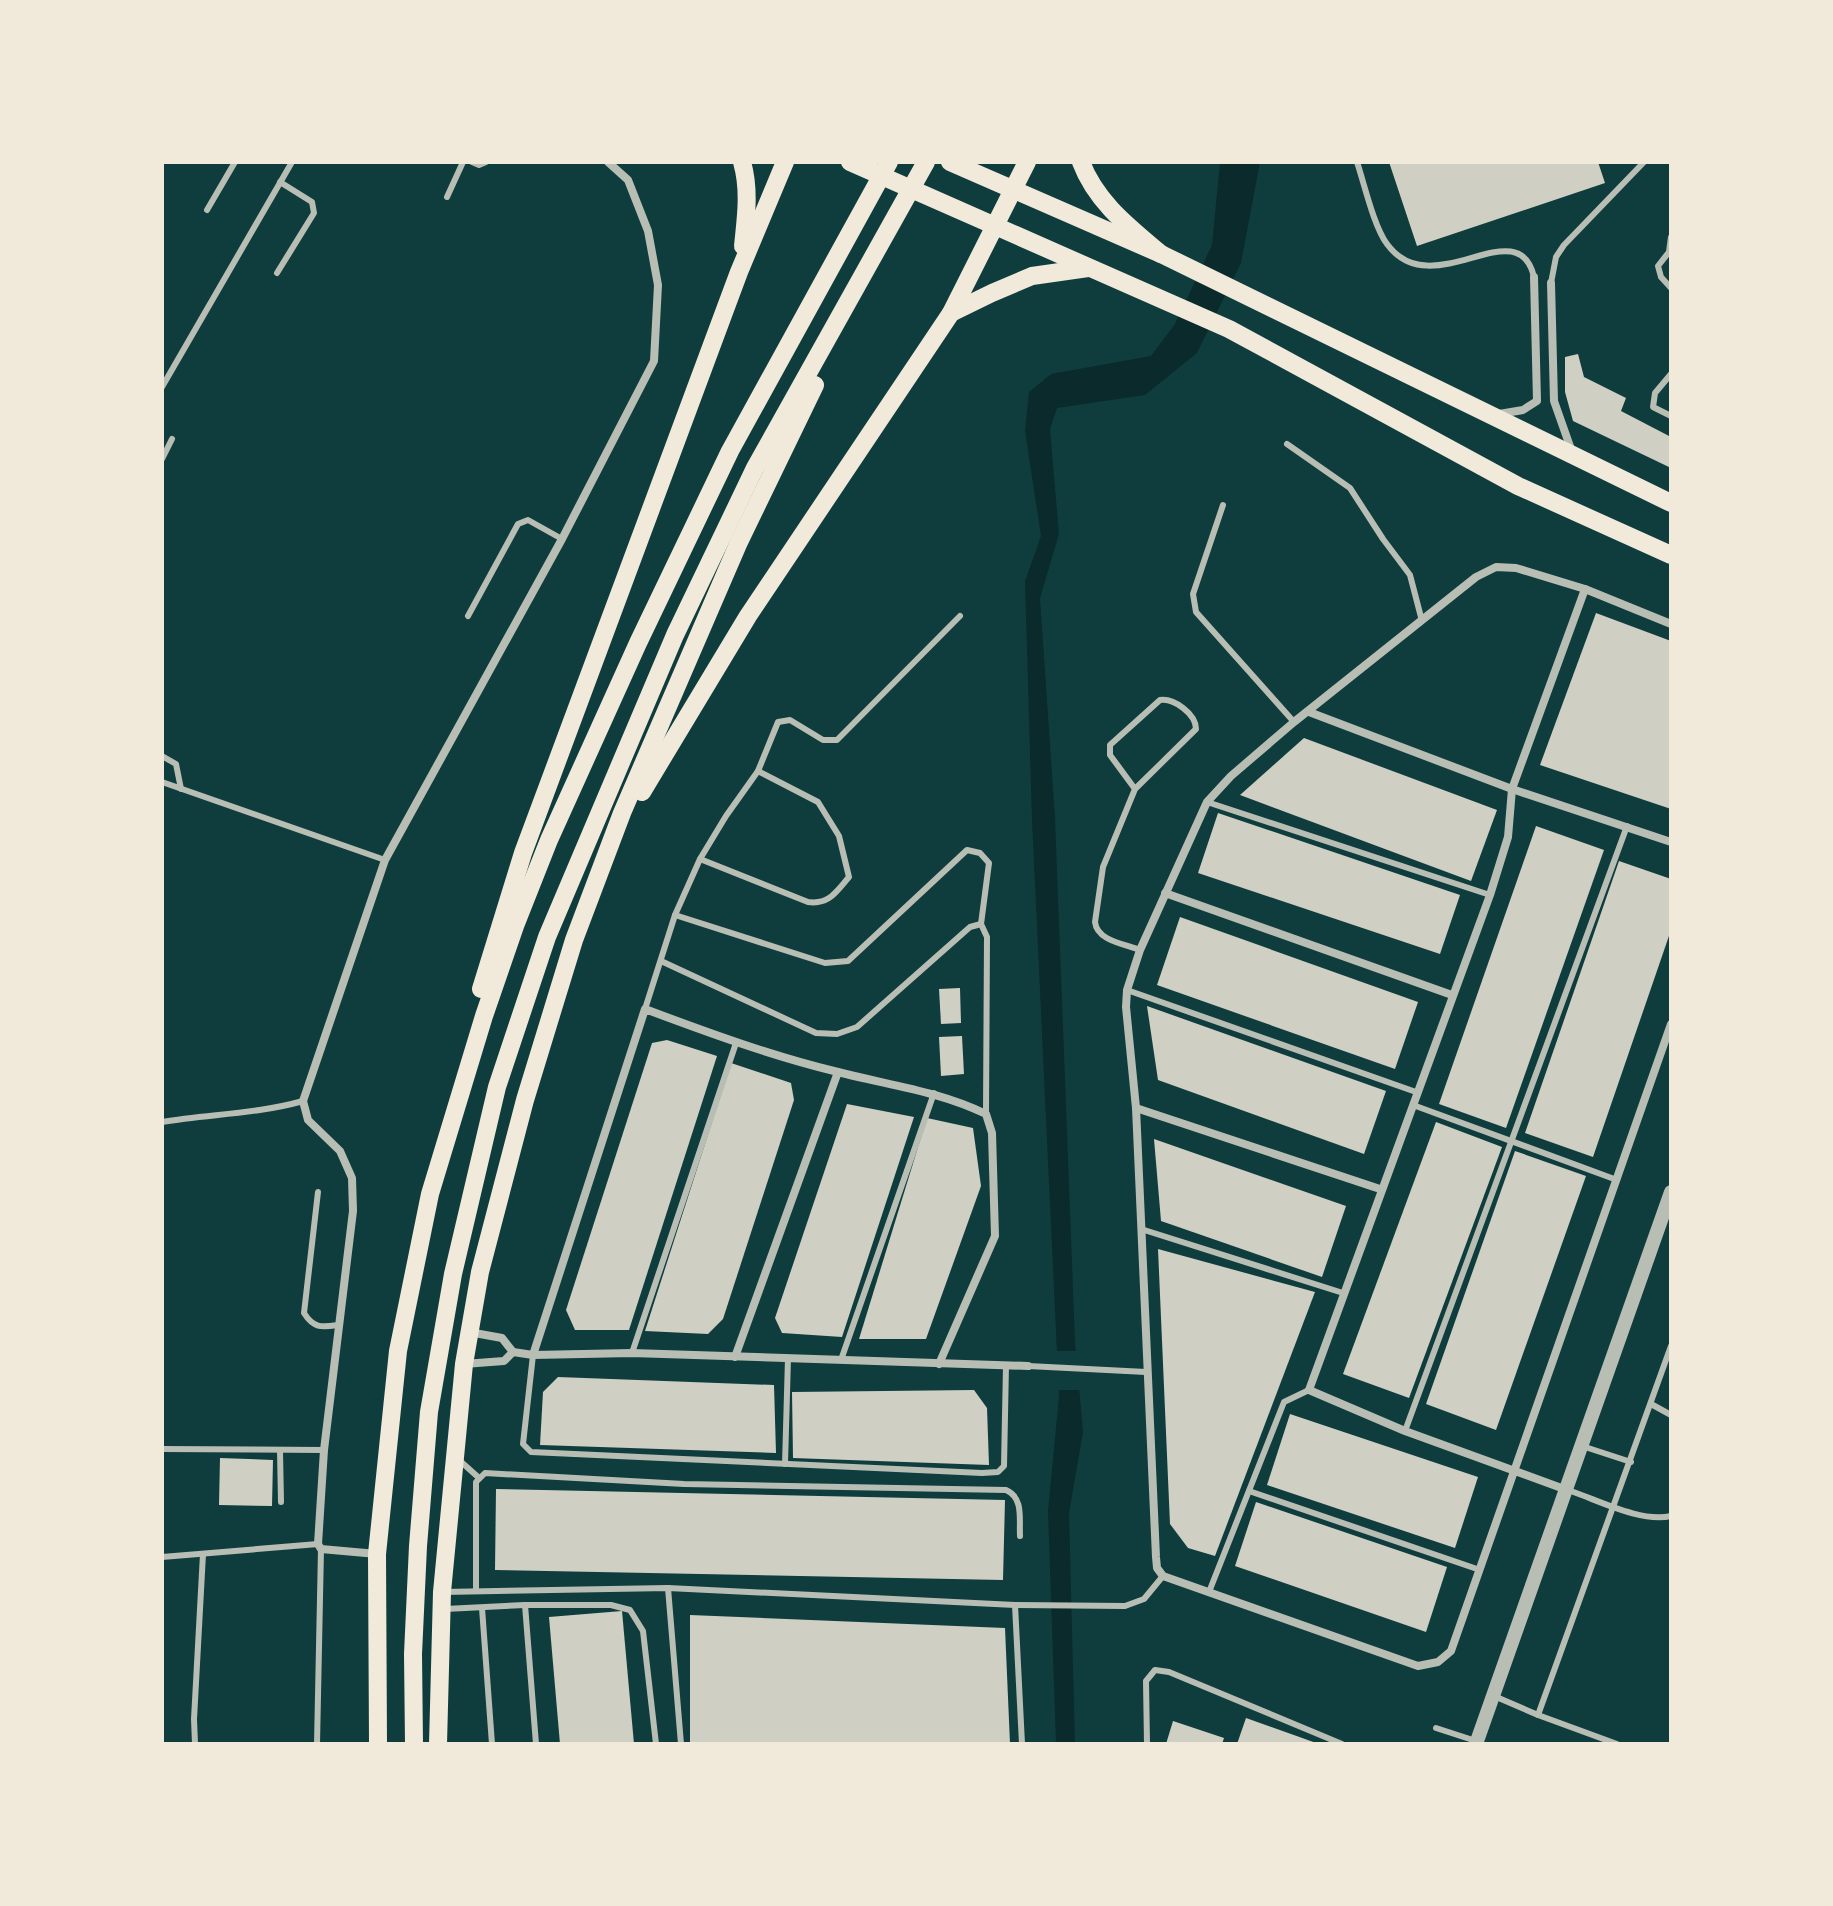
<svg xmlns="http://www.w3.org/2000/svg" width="1833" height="1906" font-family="'DM Sans',sans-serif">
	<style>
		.water { fill: #0a2a2b }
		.pier { fill: #0f3d3e }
		.building { fill: #cfcfc3 }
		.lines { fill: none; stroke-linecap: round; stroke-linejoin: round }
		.service { stroke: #b8beb3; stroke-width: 6 }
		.minor { stroke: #b8beb3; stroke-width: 8 }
		.tertiary { stroke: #b8beb3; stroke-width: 14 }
		.primary { stroke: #f1e9da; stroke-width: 18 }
		.trunk { stroke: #f1e9da; stroke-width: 18 }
	</style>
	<rect width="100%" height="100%" fill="#0f3d3e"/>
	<polygon class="water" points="1220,162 1260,162 1241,263 1197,353 1145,395 1057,408 1050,429 1059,534 1040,598 1055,818 1075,1342 1083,1432 1069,1513 1075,1744 1056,1744 1048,1511 1059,1396 1032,820 1025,581 1041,536 1025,431 1029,392 1051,374 1151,356 1175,324 1212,245"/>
	<polygon class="pier" points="1053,1351 1079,1351 1083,1390 1055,1390"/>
	<g class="building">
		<polygon points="1389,162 1598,162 1605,183 1417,246"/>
		<polygon points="1578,354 1584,377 1626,398 1621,411 1671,437 1671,468 1573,421 1565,392 1565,357"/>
		<polygon points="1596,613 1671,641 1671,809 1540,765"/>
		<polygon points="1304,738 1497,810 1471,881 1240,795"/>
		<polygon points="1218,813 1460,895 1440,954 1198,873"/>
		<polygon points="1536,826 1604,850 1506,1128 1439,1104"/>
		<polygon points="1619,861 1671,879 1671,930 1593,1157 1525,1133"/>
		<polygon points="1180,917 1418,1002 1395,1069 1157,985"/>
		<polygon points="960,988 961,1023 941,1024 939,989"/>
		<polygon points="1147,1006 1386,1091 1364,1154 1158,1080"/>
		<polygon points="962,1036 964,1074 941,1076 939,1037"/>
		<polygon points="667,1040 717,1056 629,1330 575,1330 566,1310 652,1043"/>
		<polygon points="731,1063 791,1083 794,1100 723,1319 708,1334 645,1331"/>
		<polygon points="847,1104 914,1117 842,1337 782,1333 775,1318"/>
		<polygon points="927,1118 973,1128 981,1186 926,1339 859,1339"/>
		<polygon points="1436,1122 1502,1147 1409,1398 1343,1374"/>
		<polygon points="1154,1139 1346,1206 1322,1277 1161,1221"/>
		<polygon points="1515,1151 1586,1176 1496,1430 1426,1404"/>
		<polygon points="1158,1249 1315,1292 1215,1556 1188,1548 1170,1524"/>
		<polygon points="558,1377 774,1385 776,1453 540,1445 543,1392"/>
		<polygon points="974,1390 987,1408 989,1465 793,1458 792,1392"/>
		<polygon points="1290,1414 1478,1477 1455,1548 1267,1485"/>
		<polygon points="220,1458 273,1460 272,1506 219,1505"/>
		<polygon points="496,1489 1005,1500 1003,1580 495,1570"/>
		<polygon points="1256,1502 1447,1567 1426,1632 1235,1566"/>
		<polygon points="622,1611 634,1744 560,1744 549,1617"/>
		<polygon points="690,1615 1005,1628 1010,1744 690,1744"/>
		<polygon points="1246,1718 1319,1744 1237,1744"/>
		<polygon points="1173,1721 1224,1738 1222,1744 1166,1744"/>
	</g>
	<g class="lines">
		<g class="service">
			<polyline points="472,162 479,165 486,162"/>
			<path d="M1357 162C1364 183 1374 227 1387 244 1432 306 1518 208 1534 277"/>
			<polyline points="447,197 463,162"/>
			<polyline points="207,210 235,162"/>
			<polyline points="1671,237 1669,252 1658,266 1661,277 1671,288"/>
			<polyline points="277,273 314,213 312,202 280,182"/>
			<polyline points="1551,283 1556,257 1564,245 1644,162"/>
			<polyline points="1671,374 1655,393 1653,407 1671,416"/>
			<polyline points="162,387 292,162"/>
			<polyline points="1287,444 1350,488 1383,539 1410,575 1422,621"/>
			<polyline points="162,459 172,439"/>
			<polyline points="1223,505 1193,594 1196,612 1294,722"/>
			<polyline points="468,616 518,524 528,520 562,539"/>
			<polyline points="162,756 176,764 181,789"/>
			<polyline points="162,782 385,860"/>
			<path d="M1135 789 1110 755V745L1160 700C1174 698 1196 714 1196 729L1135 789 1103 867 1095 922C1097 941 1125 944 1140 950"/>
			<polyline points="1207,802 1490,895"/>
			<path d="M700 859 808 902C829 905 836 892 849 877L839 836 818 802 758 771"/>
			<polyline points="675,915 825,963 848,961 967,850 980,853 989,863 981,924 987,937 986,1114"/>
			<polyline points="661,961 816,1033 837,1034 857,1027 970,927 981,924"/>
			<polyline points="1127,990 1416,1092"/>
			<polyline points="645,1009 675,915 700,859 726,816 758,771 778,722 790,720 823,740 837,740 960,616"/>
			<polyline points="1413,1105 1617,1180"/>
			<path d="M162 1122C209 1114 257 1114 303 1101"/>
			<path d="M318 1192 304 1313C314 1329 322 1327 339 1325"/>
			<polyline points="1141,1229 1343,1293"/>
			<polyline points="632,1353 736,1043"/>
			<polyline points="533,1355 523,1444 531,1452 982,1473 998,1472 1004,1466 1006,1365"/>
			<polyline points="841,1360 934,1093"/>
			<polyline points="1028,1366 1146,1372"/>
			<polyline points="1651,1404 1671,1415"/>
			<polyline points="1405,1431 1627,826"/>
			<polyline points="1582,1446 1631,1462"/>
			<polyline points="162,1449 324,1450"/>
			<polyline points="280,1451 281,1502"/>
			<polyline points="459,1460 478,1477"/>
			<polyline points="785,1464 788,1358"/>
			<path d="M1568 1490C1598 1500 1641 1523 1671 1516"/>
			<polyline points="1249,1491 1480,1570"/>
			<polyline points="162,1557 318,1544"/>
			<polyline points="668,1588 681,1744"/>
			<path d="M476 1590V1482L485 1473 684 1484 1006 1490C1024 1498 1019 1519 1020 1536"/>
			<polyline points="443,1592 668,1588 1015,1605 1125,1606 1144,1599 1163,1576"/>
			<polyline points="1209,1592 1284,1402 1309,1390"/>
			<polyline points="525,1605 536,1744"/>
			<polyline points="1015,1605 1022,1744"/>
			<polyline points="482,1608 492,1744"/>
			<polyline points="445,1609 525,1605 611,1605 630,1610 643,1631 656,1744"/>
			<polyline points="1494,1696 1538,1715"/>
			<polyline points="1436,1728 1476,1741"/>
			<polyline points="195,1744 194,1719 203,1554"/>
			<polyline points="317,1744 321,1549"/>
			<polyline points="1147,1744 1146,1681 1155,1670 1169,1672 1342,1744"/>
			<polyline points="1617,1744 1538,1715 1671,1346"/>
		</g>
		<g class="minor">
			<polyline points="1551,283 1554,401 1572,452"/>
			<polyline points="1499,414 1523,410 1537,401 1534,277"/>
			<polyline points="1671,624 1585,589 1516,568 1496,567 1476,577 1294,722 1231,776 1207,802 1140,950 1127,990 1126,1007 1136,1108 1156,1557 1157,1568 1163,1576 1418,1666 1438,1662 1451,1651 1671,1024"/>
			<polyline points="1309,712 1512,789 1671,842"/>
			<polyline points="1165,893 1452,995"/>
			<polyline points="1136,1108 1380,1189"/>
			<polyline points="469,1332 502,1338 513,1352 533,1355 632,1353 1028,1366"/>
			<path d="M533 1355 645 1009C709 1033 772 1056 838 1072 888 1085 939 1091 986 1114L992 1133 995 1236 939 1364"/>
			<polyline points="735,1357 838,1072"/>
			<polyline points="464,1364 504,1361 513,1352"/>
			<polyline points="1567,1490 1405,1431 1309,1390 1490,895 1508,837 1512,789 1585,589"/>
			<polyline points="377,1554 321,1549 318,1544 324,1450 353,1211 352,1178 340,1151 308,1120 303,1101 385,860 562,539 654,361 658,285 648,231 628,180 608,162"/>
		</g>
		<polyline class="tertiary" points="1476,1744 1671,1192"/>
		<g class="primary">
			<polyline points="850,162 1229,329 1518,486 1671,555"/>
			<polyline points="950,162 1161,254 1671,503"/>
		</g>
		<g class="trunk">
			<path d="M742 162C750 190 746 217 743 246"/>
			<path d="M1081 162C1096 202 1129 227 1161 254"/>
			<polyline points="951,313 992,293 1032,276 1088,268"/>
			<polyline points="642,792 748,616 951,313 1027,162"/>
			<polyline points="481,989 523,853 739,272 785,162"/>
			<polyline points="378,1744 377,1554 398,1351 430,1194 484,1016 515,926 549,840 638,643 730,451 889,162"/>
			<polyline points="414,1744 413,1654 418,1546 429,1412 453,1274 497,1087 547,937 675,635 755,468 926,162"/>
			<polyline points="438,1744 442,1592 464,1364 480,1272 525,1100 574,940 622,813 739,542 815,385"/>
		</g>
	</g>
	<rect width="1833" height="1906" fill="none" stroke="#f1e9da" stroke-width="328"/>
</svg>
